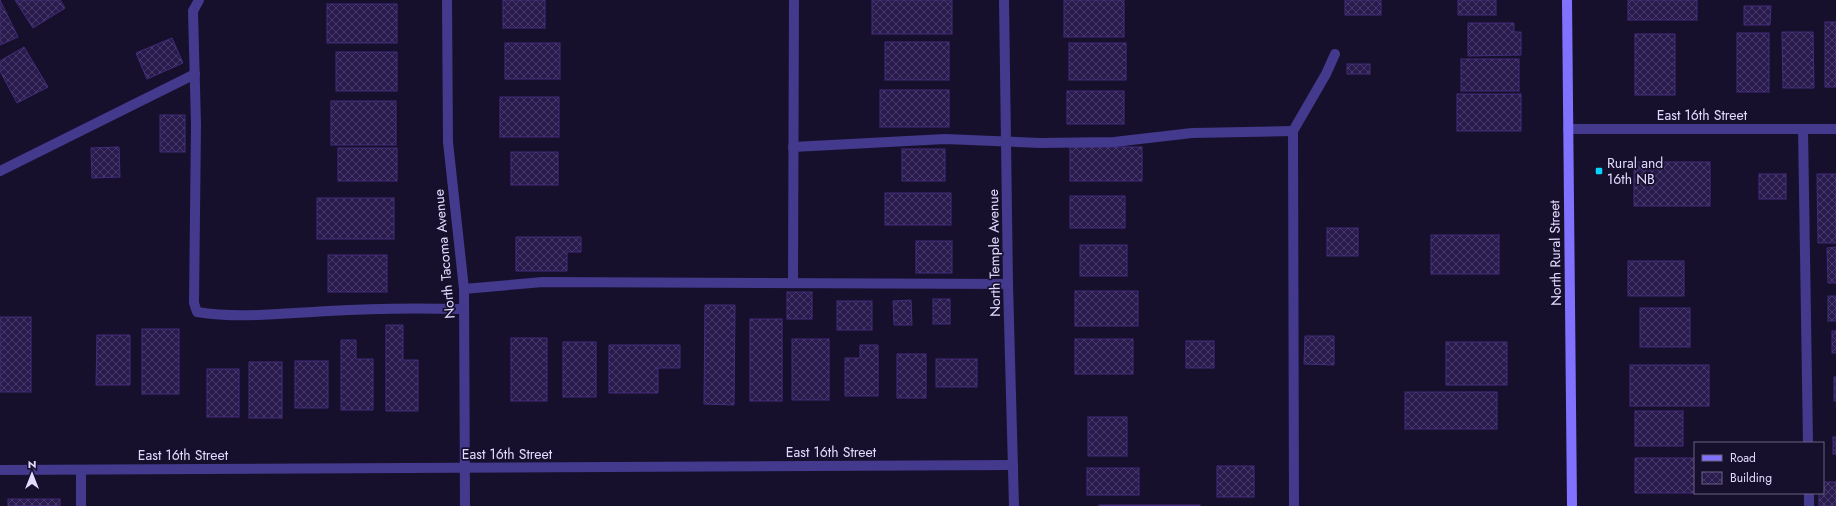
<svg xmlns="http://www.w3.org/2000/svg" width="1836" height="506" font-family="Jost,sans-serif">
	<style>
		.building { fill: url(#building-cross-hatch); stroke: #422c7b }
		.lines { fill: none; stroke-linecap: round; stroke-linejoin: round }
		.lane { stroke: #43398d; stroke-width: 10 }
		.street { stroke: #43398d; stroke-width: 10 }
		.secondary { stroke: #8072ff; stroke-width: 10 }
		.poi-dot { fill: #07d3ff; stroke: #17102c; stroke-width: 1.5 }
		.labels { text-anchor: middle; stroke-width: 3.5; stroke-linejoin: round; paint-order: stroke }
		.street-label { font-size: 14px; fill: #e2dbff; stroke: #17102c }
		.poi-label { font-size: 14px; fill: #e2dbff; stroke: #17102c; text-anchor: start }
	</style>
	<defs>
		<pattern id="building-cross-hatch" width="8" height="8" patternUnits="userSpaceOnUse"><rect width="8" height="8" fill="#291b4e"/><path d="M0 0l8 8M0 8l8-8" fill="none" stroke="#483c69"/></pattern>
	</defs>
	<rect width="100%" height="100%" fill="#17102c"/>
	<g class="building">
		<polygon points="0,0 18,37 0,45"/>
		<polygon points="15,0 60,0 65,8 33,28"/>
		<rect x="503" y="0" width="42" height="28"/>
		<rect x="872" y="0" width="80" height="34"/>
		<rect x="1064" y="0" width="60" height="37"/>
		<rect x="1345" y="0" width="36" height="15"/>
		<rect x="1458" y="0" width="38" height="15"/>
		<rect x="1628" y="0" width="69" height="20"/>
		<rect x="327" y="4" width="70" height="39"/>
		<polygon points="1744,6 1771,6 1770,25 1744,25"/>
		<rect x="1825" y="22" width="11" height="65"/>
		<polygon points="1468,23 1514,23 1514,32 1521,32 1521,55 1468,56"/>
		<polygon points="1782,32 1813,32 1814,88 1783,88"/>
		<rect x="1737" y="33" width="32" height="59"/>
		<rect x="1635" y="34" width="40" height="61"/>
		<polygon points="172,38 183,63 147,79 136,53"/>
		<rect x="885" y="42" width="64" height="38"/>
		<rect x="505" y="43" width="55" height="36"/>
		<rect x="1069" y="43" width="57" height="37"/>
		<polygon points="24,47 48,87 17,103 0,71 0,61"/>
		<rect x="336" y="52" width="61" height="39"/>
		<rect x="1461" y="59" width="58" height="32"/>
		<rect x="1347" y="64" width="23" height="10"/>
		<rect x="880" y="90" width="69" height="37"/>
		<rect x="1067" y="91" width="57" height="33"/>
		<rect x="1457" y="94" width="64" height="37"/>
		<rect x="500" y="97" width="59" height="40"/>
		<rect x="331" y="101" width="65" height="44"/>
		<rect x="160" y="115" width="25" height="37"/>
		<polygon points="119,147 120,177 92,178 91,148"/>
		<rect x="1070" y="147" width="72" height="34"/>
		<rect x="338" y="148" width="59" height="33"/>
		<rect x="902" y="149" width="43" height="32"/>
		<rect x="511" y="152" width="47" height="33"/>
		<rect x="1634" y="162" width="76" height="44"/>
		<rect x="1759" y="174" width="27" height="25"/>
		<polygon points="1817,174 1836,174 1836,243 1818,243"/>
		<rect x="885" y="193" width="66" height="32"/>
		<rect x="1070" y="196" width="55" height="32"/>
		<rect x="317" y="198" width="77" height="41"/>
		<rect x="1327" y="228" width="31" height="28"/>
		<rect x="1431" y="235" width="68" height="39"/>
		<polygon points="516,237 581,237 581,252 567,252 567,271 516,271"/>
		<rect x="916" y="241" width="36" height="32"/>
		<rect x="1080" y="245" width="47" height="31"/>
		<polygon points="1836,247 1836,283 1828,283 1827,248"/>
		<rect x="328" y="255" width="59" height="37"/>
		<rect x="1628" y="261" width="56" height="35"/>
		<rect x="1075" y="291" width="63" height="35"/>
		<rect x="787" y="292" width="25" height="27"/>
		<rect x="1828" y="296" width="8" height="25"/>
		<rect x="933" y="299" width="17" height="25"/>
		<polygon points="911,300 912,325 894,325 893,301"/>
		<rect x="837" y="301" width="35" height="29"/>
		<polygon points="705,305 735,305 734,405 704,404"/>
		<rect x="1640" y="308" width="50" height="39"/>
		<rect x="0" y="317" width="31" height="75"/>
		<rect x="750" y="319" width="32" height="82"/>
		<polygon points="386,325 403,325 403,360 418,360 418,411 386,411"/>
		<rect x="142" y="329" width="37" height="65"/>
		<rect x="1832" y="331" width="4" height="22"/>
		<polygon points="97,335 130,335 130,385 96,385"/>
		<polygon points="1305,336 1334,336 1334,365 1304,364"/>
		<rect x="511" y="338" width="36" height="63"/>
		<rect x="792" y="339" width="37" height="61"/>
		<rect x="1075" y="339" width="58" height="35"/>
		<polygon points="341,340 356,340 356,359 373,359 373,410 341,410"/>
		<rect x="1186" y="341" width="28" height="27"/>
		<rect x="563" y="342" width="33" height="55"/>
		<rect x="1446" y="342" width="61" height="43"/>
		<polygon points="609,345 680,345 680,368 658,368 658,393 609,393"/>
		<polygon points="860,345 878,345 878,396 845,396 845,358 860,358"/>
		<rect x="897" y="354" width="29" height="44"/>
		<rect x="936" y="359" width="41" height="28"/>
		<rect x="295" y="361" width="33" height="47"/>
		<rect x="249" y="362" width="33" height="56"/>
		<rect x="1630" y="365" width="79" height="41"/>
		<rect x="207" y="369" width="32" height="48"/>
		<rect x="1834" y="377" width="2" height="24"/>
		<rect x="1405" y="392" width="92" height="37"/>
		<rect x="1635" y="411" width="48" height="35"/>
		<rect x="1088" y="417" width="39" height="39"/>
		<rect x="1833" y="437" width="3" height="17"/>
		<polygon points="1635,458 1695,458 1695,493 1708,493 1635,493"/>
		<rect x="1217" y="466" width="37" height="31"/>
		<rect x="1087" y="468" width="52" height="27"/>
		<polygon points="1823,482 1836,482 1836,506 1819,506 1819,493 1823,493"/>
		<rect x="8" y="499" width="52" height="7"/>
		<rect x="1099" y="505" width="101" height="1"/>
	</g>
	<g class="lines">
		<g class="lane">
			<path d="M199 0 193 11 196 125 194 303 197 312C241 319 286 313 329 311 374 308 419 308 464 309"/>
			<polyline points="1803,129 1808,443"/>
			<polyline points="793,147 945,139 1040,143 1114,142 1192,133 1293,131"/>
			<polyline points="0,171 195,74"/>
			<polyline points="793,283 794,0"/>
			<polyline points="464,289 543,282 1008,284"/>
			<polyline points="1809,493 1809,506"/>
			<polyline points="81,506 81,470"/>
			<polyline points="1294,506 1293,131 1326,74 1335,54"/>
		</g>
		<g class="street">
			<polyline points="447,0 448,142 464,289 465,506"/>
			<polyline points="1004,0 1008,284 1014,506"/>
			<polyline points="1568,129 1836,129"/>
			<polyline points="0,470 1013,465"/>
		</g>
		<polyline class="secondary" points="1567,0 1572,506"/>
	</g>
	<rect class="poi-dot" x="1595" y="167" width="8" height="8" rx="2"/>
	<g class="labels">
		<g class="street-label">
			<text x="1702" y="120">East 16th Street</text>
			<text transform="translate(994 253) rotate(-91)" y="5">North Temple Avenue</text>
			<text transform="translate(1555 253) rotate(-91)" y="5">North Rural Street</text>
			<text transform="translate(444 254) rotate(-95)" y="5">North Tacoma Avenue</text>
			<text x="831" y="457">East 16th Street</text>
			<text x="507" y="459">East 16th Street</text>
			<text x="183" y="460">East 16th Street</text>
		</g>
		<g class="poi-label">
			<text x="1607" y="168">Rural and<tspan x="1607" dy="16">16th NB</tspan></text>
		</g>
	</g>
	<rect x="1694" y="442" width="130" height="52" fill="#17102c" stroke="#686180"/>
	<rect x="1702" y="455" width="20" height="6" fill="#8072ff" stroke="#686180"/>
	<text x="1730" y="462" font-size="12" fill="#e2dbff">Road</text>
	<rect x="1702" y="472" width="20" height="12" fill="url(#building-cross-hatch)" stroke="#686180"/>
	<text x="1730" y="482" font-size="12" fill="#e2dbff">Building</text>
	<g transform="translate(32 474)" stroke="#17102c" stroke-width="3" paint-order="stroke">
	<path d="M0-3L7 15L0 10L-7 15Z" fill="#e2dbff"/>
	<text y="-6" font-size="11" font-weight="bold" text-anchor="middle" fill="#e2dbff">N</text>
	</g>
</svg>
